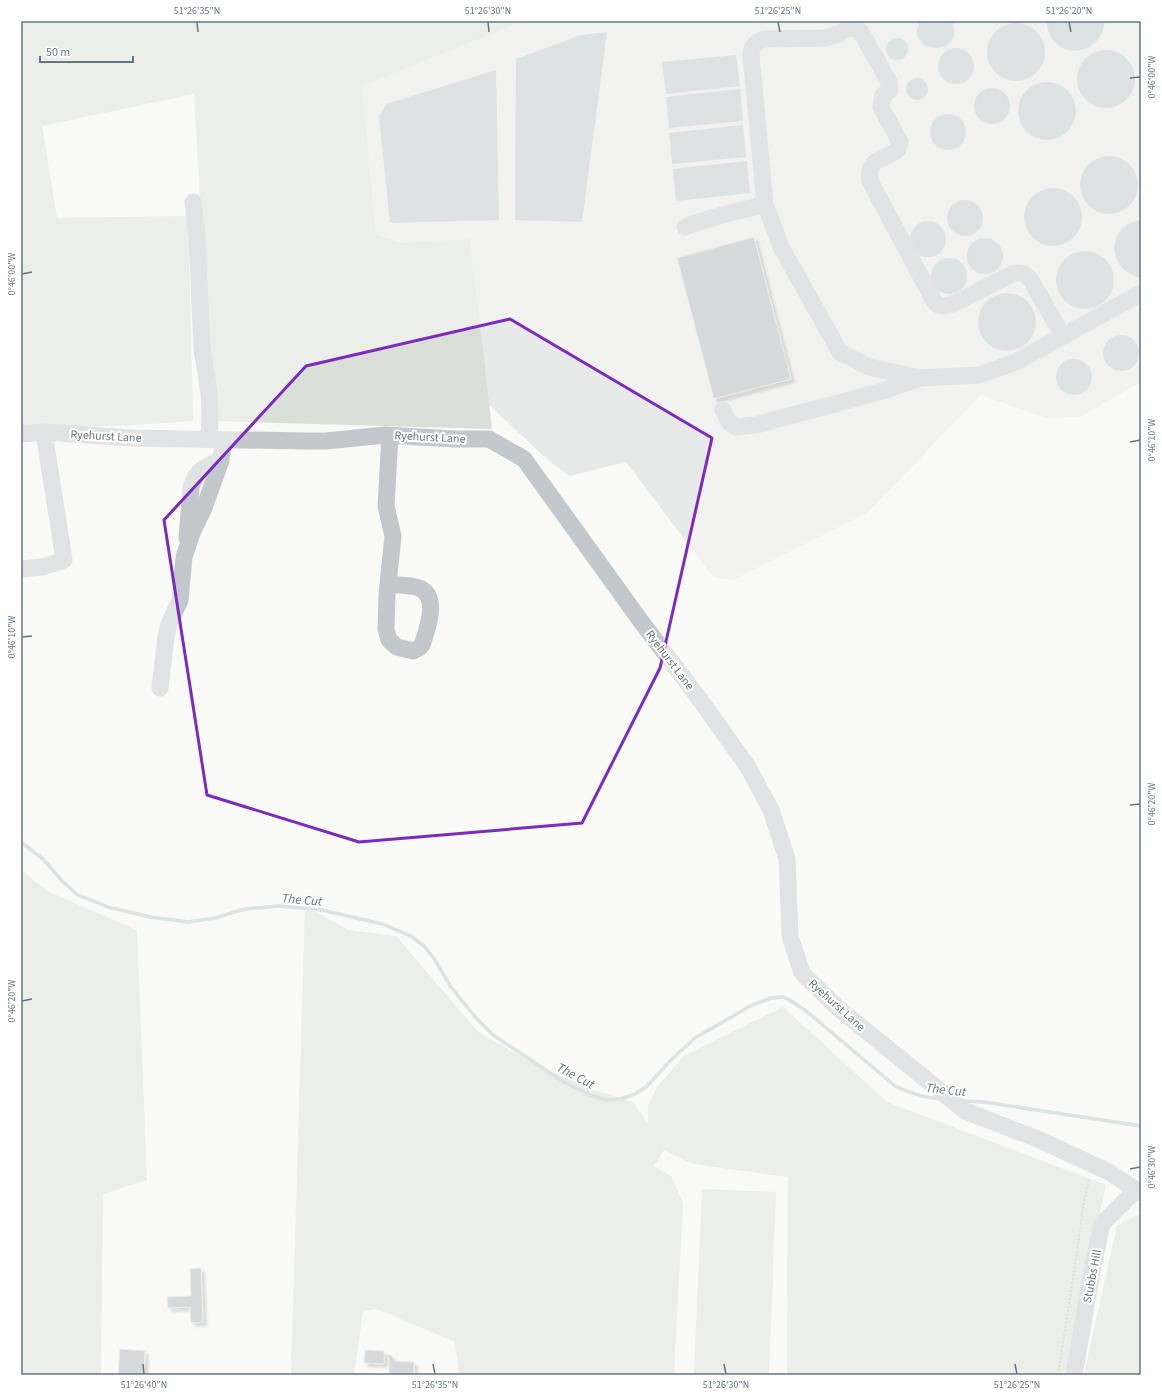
<svg xmlns="http://www.w3.org/2000/svg" width="1162" height="1396" font-family="'Source Sans 3',sans-serif">
	<style>
		.built { fill: #e8e9e9 }
		.green { fill: #dadfd7 }
		.water { fill: #bbc7cb }
		.lines { fill: none; stroke-linecap: round; stroke-linejoin: round }
		.stream { stroke: #bbc7cb; stroke-width: 3.5 }
		.building { fill: #aab3b9; stroke: #dcdcda; filter: url(#shadow) }
		.path { stroke: #bbbfc2; stroke-width: 2; stroke-dasharray: 2 2; stroke-linecap: butt }
		.minor { stroke: #c3c8cc; stroke-width: 17 }
		.marked { fill: none; stroke: #7b2cbf; stroke-width: 3; stroke-linejoin: round }
		.ticks { fill: none; stroke: #657683; stroke-width: 1.5 }
		.labels { text-anchor: middle; stroke-width: 4; stroke-linejoin: round; paint-order: stroke }
		.street-label { font-size: 12px; fill: #657683; stroke: #fff }
		.water-label { font-size: 13px; font-style: italic; fill: #60757c; stroke: #fff }
		.neatline { fill: none; stroke: #657683; stroke-width: 1.5 }
		.ticks-label { font-size: 10px; text-anchor: middle; fill: #657683 }
	</style>
	<defs>
		<filter id="shadow"><feDropShadow dx="3.5" dy="3.5" stdDeviation="1" flood-color="#0004"/></filter>
	</defs>
	<rect width="100%" height="100%" fill="#fafaf8"/>
	<polygon class="built" points="524,21 1141,21 1141,382 1080,417 1047,418 981,395 867,513 733,580 713,577 626,462 570,476 548,460 488,404 470,239 402,243 376,235 362,86"/>
	<g class="green">
		<path d="M21 21H524L362 86 376 235 402 243 470 239 492 429 213 421 194 94 42 126 57 218 188 216 193 421C136 425 79 428 21 427Z"/>
		<polygon points="21,870 47,891 137,930 147,1180 103,1194 101,1375 21,1375"/>
		<polygon points="305,906 348,930 396,936 478,1032 542,1068 597,1091 633,1102 648,1124 648,1105 657,1087 684,1056 783,1007 887,1102 1106,1185 1065,1375 787,1375 788,1177 693,1164 664,1150 654,1166 671,1176 683,1203 674,1375 459,1375 455,1342 377,1309 363,1311 354,1375 291,1375"/>
		<polygon points="702,1189 776,1192 769,1375 694,1375"/>
		<polygon points="1141,1213 1141,1375 1084,1375 1117,1226"/>
	</g>
	<g class="water">
		<path d="M920 21H952C967 59 903 55 920 21Z"/>
		<path d="M1047 21H1105C1100 62 1047 59 1047 21Z"/>
		<circle cx="1016" cy="52" r="29"/>
		<polygon points="607,32 582,222 515,220 516,59 581,35"/>
		<circle cx="897" cy="49" r="11"/>
		<circle cx="956" cy="66" r="18"/>
		<circle cx="1106" cy="79" r="29"/>
		<polygon points="736,55 740,86 666,94 662,62"/>
		<polygon points="496,70 499,220 390,223 379,117 386,104"/>
		<circle cx="917" cy="89" r="11"/>
		<circle cx="1047" cy="111" r="29"/>
		<circle cx="992" cy="106" r="18"/>
		<polygon points="740,89 743,121 669,128 666,97"/>
		<circle cx="948" cy="132" r="18"/>
		<polygon points="743,125 746,157 672,164 669,133"/>
		<circle cx="1109" cy="185" r="29"/>
		<polygon points="747,161 750,193 676,201 673,169"/>
		<circle cx="1053" cy="217" r="29"/>
		<circle cx="965" cy="218" r="18"/>
		<path d="M1141 220V278C1105 270 1106 225 1141 220Z"/>
		<circle cx="928" cy="239" r="18"/>
		<circle cx="985" cy="256" r="18"/>
		<circle cx="1085" cy="280" r="29"/>
		<circle cx="949" cy="276" r="18"/>
		<circle cx="1007" cy="322" r="29"/>
		<circle cx="1121" cy="353" r="18"/>
		<circle cx="1074" cy="377" r="18"/>
	</g>
	<g class="lines">
		<g class="stream">
			<path d="M21 842 43 859 63 882 78 895 108 907 150 917 188 922 215 918 245 909 279 906 322 910 382 924 411 936 425 947 435 960 451 987 477 1019 493 1035 564 1082 588 1094 606 1100 620 1099 635 1094 646 1087 673 1058 695 1038 752 1005 771 998 783 997 791 1001 805 1010 895 1086C910 1093 923 1098 940 1099"/>
			<polyline points="962,1101 984,1102 1141,1126"/>
		</g>
	</g>
	<g class="building">
		<polygon points="754,237 791,379 714,399 677,258"/>
		<polygon points="201,1268 203,1322 191,1323 190,1307 168,1308 167,1297 191,1296 190,1269"/>
		<polygon points="120,1349 145,1351 144,1375 118,1375"/>
		<polygon points="365,1350 384,1351 384,1355 391,1355 395,1361 414,1362 414,1375 389,1375 389,1358 384,1357 384,1364 364,1363"/>
	</g>
	<g class="lines">
		<polyline class="path" points="1058,1375 1074,1273 1084,1201 1089,1179"/>
		<g class="minor">
			<polyline points="193,202 197,236 202,349 209,393 210,418 209,439"/>
			<path d="M685 227C712 216 738 212 765 204"/>
			<path d="M1063 336 1032 282C1026 274 1023 271 1012 274L953 304C945 306 939 308 934 301L870 181C865 151 899 162 900 142L881 107 883 95 890 90 889 82 861 32 853 27 849 28 839 34 825 38 764 39C756 42 751 47 751 55L765 204 781 247 840 352 869 367 920 378 979 375 1016 362 1141 293"/>
			<polyline points="723,410 729,422 736,427 756,425 879,392 920,378"/>
			<polyline points="21,434 44,432 132,438 306,441 326,441 385,435 454,439 489,439 524,459 640,620 698,697 748,767 771,810 787,859 790,936 802,973 838,1008 965,1111 1038,1139 1109,1172 1141,1193"/>
			<path d="M187 538 191 488C195 472 205 465 221 461"/>
			<polyline points="21,569 43,567 64,560 44,432"/>
			<path d="M388 584C396 585 412 585 419 588 440 596 427 630 422 645L419 648 413 651 397 647 389 640 386 629 387 594 393 536 386 506 390 436"/>
			<polyline points="160,688 166,637 169,624 180,600 184,557 192,533 204,508 219,466 225,440"/>
			<polyline points="1074,1375 1093,1266 1102,1224 1136,1190"/>
		</g>
	</g>
	<path d="M0 0H1162V1396H0ZM510 319 712 438 660 668 582 823 359 842 207 795 164 520 306 366Z" fill="#fafaf8" fill-opacity=".55" fill-rule="evenodd"/>
	<path class="marked" d="M510 319 712 438 660 668 582 823 359 842 207 795 164 520 306 366Z"/>
	<path class="ticks" d="M197 22 198 32M488 22 489 32M778 22 780 32M1069 22 1071 32M1130 78 1140 77M22 274 32 272M1130 442 1140 440M22 637 32 636M1130 805 1140 804M22 1001 32 999M1130 1169 1140 1167M143 1364 144 1374M433 1364 435 1374M724 1364 726 1374M1015 1364 1017 1374"/>
	<g class="labels">
		<g class="street-label">
			<text transform="translate(106 436) rotate(3)" y="4">Ryehurst Lane</text>
			<text transform="translate(430 437) rotate(3)" y="4">Ryehurst Lane</text>
			<text transform="translate(670 660) rotate(53)" y="4">Ryehurst Lane</text>
			<text transform="translate(837 1005) rotate(42)" y="4">Ryehurst Lane</text>
			<text transform="translate(1092 1276) rotate(-79)" y="4">Stubbs Hill</text>
		</g>
		<g class="water-label">
			<text transform="translate(302 899) rotate(5)" y="5">The Cut</text>
			<text transform="translate(576 1075) rotate(28)" y="5">The Cut</text>
			<text transform="translate(946 1089) rotate(6)" y="5">The Cut</text>
		</g>
	</g>
	<rect width="1162" height="1396" fill="none" stroke="#ffffff" stroke-width="44"/>
	<path d="M40 56v6h93v-6" fill="none" stroke="#657683" stroke-width="2"/>
	<text x="46" y="56" font-size="12" fill="#657683" stroke="#ffffff" stroke-width="3" paint-order="stroke">50 m</text>
	<rect x="22" y="22" width="1118" height="1352" class="neatline"/>
	<g class="ticks-label">
		<text x="197" y="14">51°26'35"N</text>
		<text x="488" y="14">51°26'30"N</text>
		<text x="778" y="14">51°26'25"N</text>
		<text x="1069" y="14">51°26'20"N</text>
		<text transform="translate(1151 77) rotate(-90)" y="4">0°46'00"W</text>
		<text transform="translate(11 274) rotate(-90)" y="4">0°46'00"W</text>
		<text transform="translate(1151 440) rotate(-90)" y="4">0°46'10"W</text>
		<text transform="translate(11 637) rotate(-90)" y="4">0°46'10"W</text>
		<text transform="translate(1151 804) rotate(-90)" y="4">0°46'20"W</text>
		<text transform="translate(11 1001) rotate(-90)" y="4">0°46'20"W</text>
		<text transform="translate(1151 1167) rotate(-90)" y="4">0°46'30"W</text>
		<text x="144" y="1388">51°26'40"N</text>
		<text x="435" y="1388">51°26'35"N</text>
		<text x="726" y="1388">51°26'30"N</text>
		<text x="1017" y="1388">51°26'25"N</text>
	</g>
</svg>
